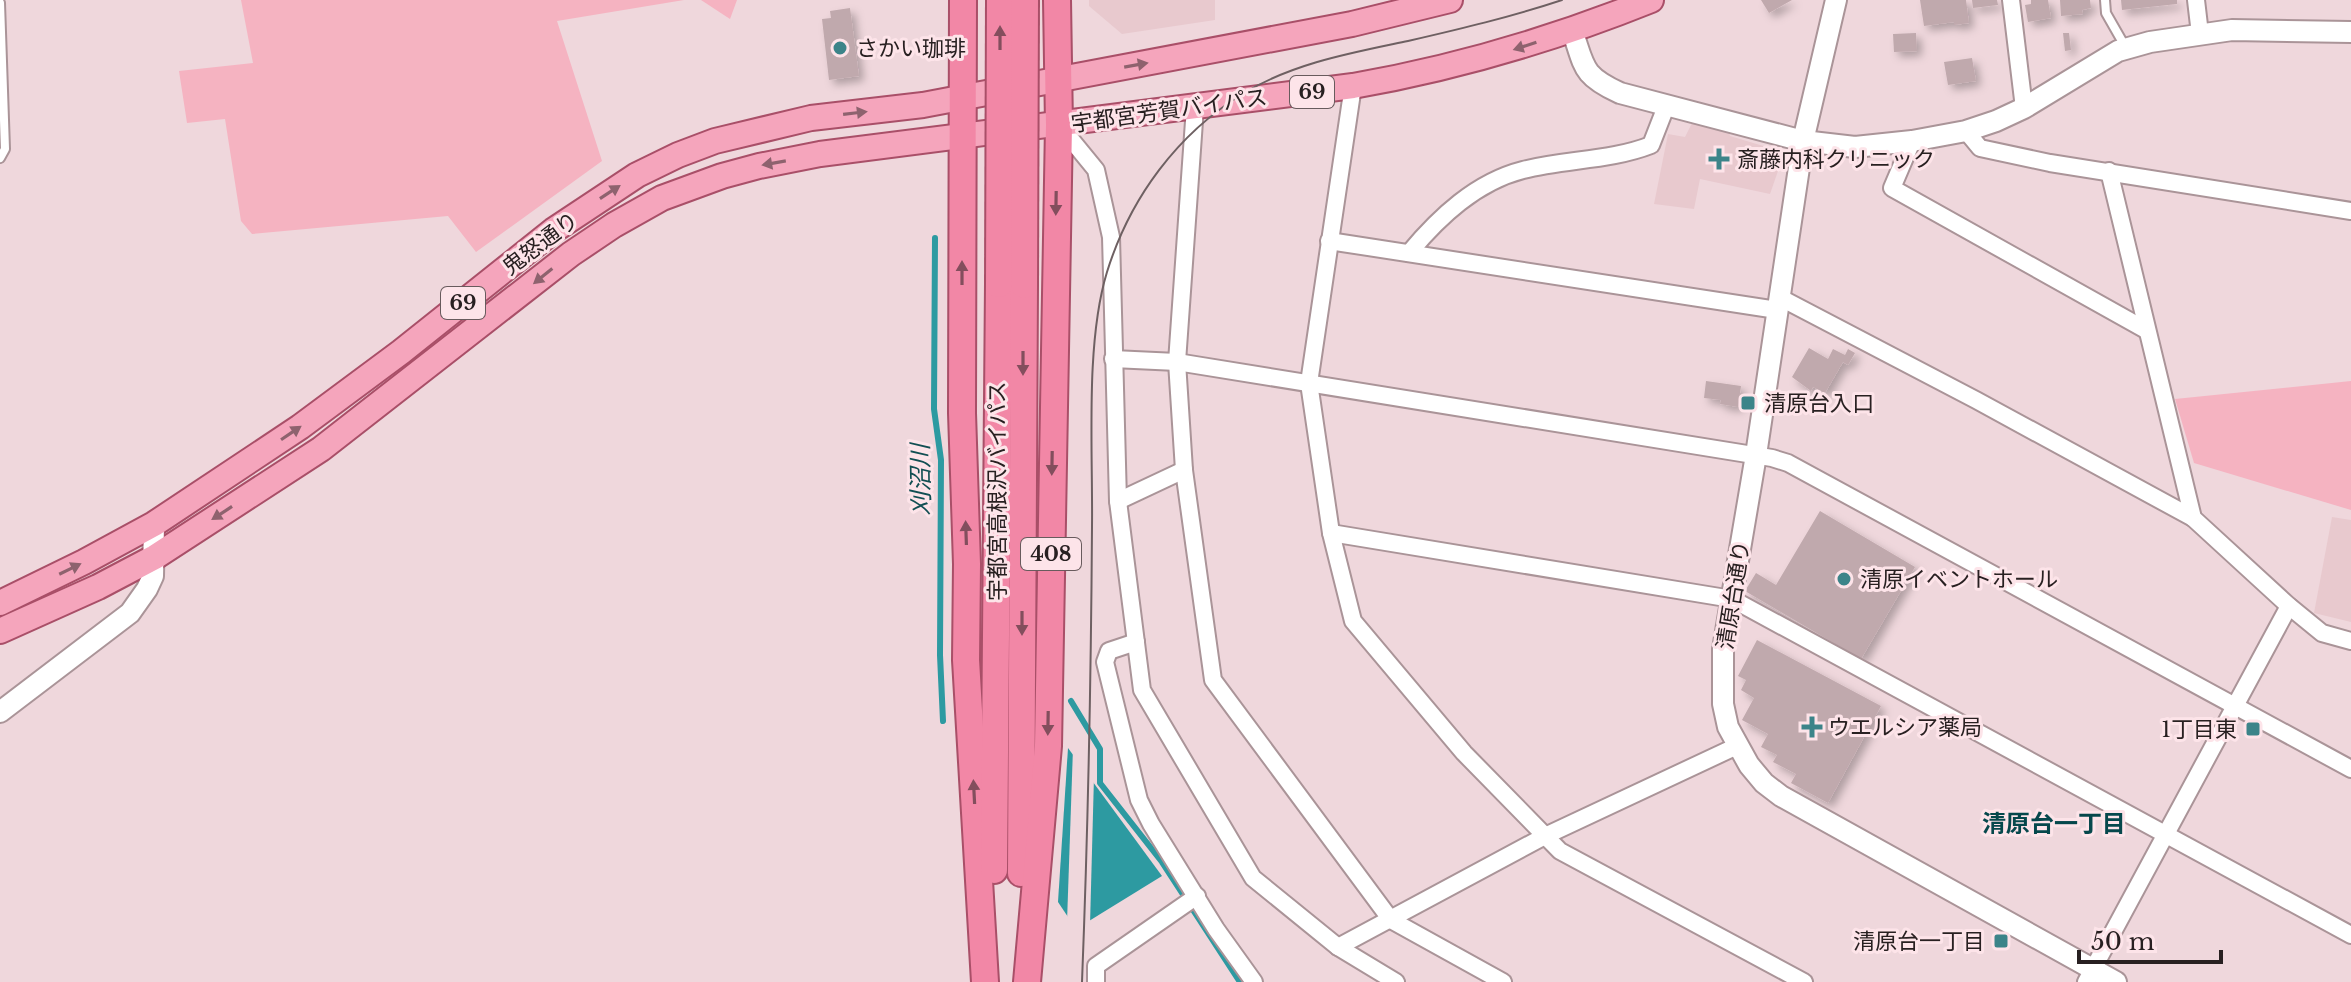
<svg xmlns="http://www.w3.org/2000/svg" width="2351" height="982" font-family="'Libre Baskerville','Noto Sans JP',serif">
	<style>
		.built { fill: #e8c9ce }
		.green { fill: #f5b3c1 }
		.water { fill: #2d9aa1 }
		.pier { fill: #efd7dc }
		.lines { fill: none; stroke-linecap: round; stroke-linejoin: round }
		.stream { stroke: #2d9aa1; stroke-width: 6 }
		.building { fill: #c0a9ad; filter: url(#shadow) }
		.service-casing { stroke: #aa9498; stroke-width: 12 }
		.minor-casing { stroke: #aa9498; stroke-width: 20 }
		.tertiary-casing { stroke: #aa9498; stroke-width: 24 }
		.primary-casing { stroke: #a94f68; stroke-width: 28 }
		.trunk-casing { stroke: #a94f68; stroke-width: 30 }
		.service { stroke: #fff; stroke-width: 8 }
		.minor { stroke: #fff; stroke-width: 16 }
		.tertiary { stroke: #fff; stroke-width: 20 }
		.primary { stroke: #f5a5bc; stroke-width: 24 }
		.trunk { stroke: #f287a6; stroke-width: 26 }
		.tram { stroke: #6e6062; stroke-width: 2 }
		.trunk-bridge-casing { stroke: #a94f68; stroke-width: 30; stroke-linecap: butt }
		.trunk-bridge { stroke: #f287a6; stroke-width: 26 }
		.oneway { fill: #834e5d }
		.oneway2 { fill: #8e626e }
		.poi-dot { fill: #3c8489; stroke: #fde4e9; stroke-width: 3 }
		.labels { text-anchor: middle; stroke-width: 6; stroke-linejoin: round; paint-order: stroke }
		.shield { fill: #fde4e9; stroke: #685b5d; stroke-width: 2 }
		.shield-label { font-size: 20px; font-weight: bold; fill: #282021 }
		.poi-label { font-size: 22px; fill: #282021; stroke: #fde4e9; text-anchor: start }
		.street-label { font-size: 22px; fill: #282021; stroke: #fde4e9 }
		.water-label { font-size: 24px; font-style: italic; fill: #124f53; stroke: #fde4e9 }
		.neighbourhood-label { font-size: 24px; font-weight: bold; fill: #06484c; stroke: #fde4e9 }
	</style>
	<defs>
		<filter id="shadow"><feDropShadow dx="5" dy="5" stdDeviation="4" flood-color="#0004"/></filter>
	</defs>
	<rect width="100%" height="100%" fill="#efd7dc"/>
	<g class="built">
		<polygon points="1089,0 1215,0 1215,20 1122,34 1089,6"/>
		<polygon points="1694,119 1728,127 1730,136 1770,148 1778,171 1770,194 1700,179 1694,209 1654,204 1668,134 1685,137"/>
		<polygon points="2332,517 2351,520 2351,622 2314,613"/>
	</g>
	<g class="green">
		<polygon points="241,0 684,0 557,21 602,161 476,252 448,216 252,234 241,221 225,119 187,123 179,71 253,63"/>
		<polygon points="701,0 737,0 730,19"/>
		<polygon points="2351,381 2351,510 2194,463 2175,399"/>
	</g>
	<polygon class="water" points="1068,748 1162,876 1076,929 1058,902"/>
	<polygon class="pier" points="1073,748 1094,776 1090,925 1076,933 1067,922"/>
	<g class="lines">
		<g class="stream">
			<polyline points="935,238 934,409 941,460 940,655 943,721"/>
			<polyline points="1071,701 1100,749 1100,783 1162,862 1240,982"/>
		</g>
	</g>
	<g class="building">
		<polygon points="1761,0 1792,0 1769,13"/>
		<polygon points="1920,0 1966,0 1969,23 1954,25 1954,22 1924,26"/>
		<polygon points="1972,0 1997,0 1998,5 1973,8"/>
		<polygon points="2031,0 2048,0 2051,18 2028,22 2025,5 2031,4"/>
		<polygon points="2060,0 2090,0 2091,8 2082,10 2083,14 2061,16"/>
		<polygon points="2121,0 2177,0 2177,4 2122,10"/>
		<polygon points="850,8 859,76 829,80 822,19 831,18 830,11"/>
		<polygon points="1916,33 1917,51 1894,52 1893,34"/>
		<polygon points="2063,33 2069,33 2071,50 2065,51"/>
		<polygon points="1972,58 1976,81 1948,85 1944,62"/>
		<polygon points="1809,348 1828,359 1833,349 1845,355 1848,349 1855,353 1848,365 1843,362 1825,393 1813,387 1811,391 1792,377"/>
		<polygon points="1706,381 1741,386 1738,407 1720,404 1721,400 1704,398"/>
		<polygon points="1820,511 1915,567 1861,659 1745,591 1756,573 1776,585"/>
		<polygon points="1757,640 1881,706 1828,803 1791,783 1796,774 1773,762 1777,755 1761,747 1768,734 1742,720 1754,698 1741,690 1746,680 1738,676"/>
	</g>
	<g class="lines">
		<defs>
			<g id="service">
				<polyline points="2105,0 2106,13 2126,48"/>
				<polyline points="0,3 5,149 0,158"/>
			</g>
			<g id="minor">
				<polyline points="2011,0 2024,108"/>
				<polyline points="2196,0 2200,34"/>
				<polyline points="1353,86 1309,383 1331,533 1353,621 1464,753 1560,851 1804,982"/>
				<polyline points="1195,107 1177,362 1184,470 1213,680 1391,920 1503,982"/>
				<polyline points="1060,126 1096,170 1111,237 1118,501 1142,690 1253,878 1338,947 1396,982"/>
				<polyline points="1966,131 1980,148 2050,163 2351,211"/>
				<polyline points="1912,141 1892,188 2146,330"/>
				<polyline points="2109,171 2193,518 2289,606 2322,633 2351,641"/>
				<polyline points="1329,241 1777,310"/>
				<path d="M1409 253C1439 217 1476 182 1523 170 1566 159 1610 161 1651 145L1667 104"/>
				<polyline points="1779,297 1976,400 2193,518"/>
				<polyline points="1113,359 1177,362 1772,458 1788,463 2351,769"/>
				<polyline points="1118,501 1184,470"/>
				<polyline points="1331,533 1732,599 2351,935"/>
				<polyline points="1136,642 1109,651 1105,662 1139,800 1151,824 1216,929 1254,982"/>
				<polyline points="1338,947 1545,836 1737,746"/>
				<polyline points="1096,982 1096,966 1197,896"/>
				<polyline points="2086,982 2289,606"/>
			</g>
			<g id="tertiary">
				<polyline points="1836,0 1803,141 1756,455 1723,649 1723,704 1728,727 1749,765 1764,783 1781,796 2116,982"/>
				<path d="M1572 30C1585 67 1581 75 1620 93L1803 141 1855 147 1912 141 1966 131 1996 121 2024 108 2118 51 2150 42 2232 30 2351 32"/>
				<polyline points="0,712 130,613 147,589 153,576 154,524"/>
			</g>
			<g id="primary">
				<polyline points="0,603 84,562 154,524 300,427 401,352 554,230 637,175 678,155 715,141 811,118 923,105 1352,24 1450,0"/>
				<path d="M0 631 98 587 155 557 321 449 571 254 614 225 662 198 722 176 759 166 820 154 1353 86C1456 68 1554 39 1651 0"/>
			</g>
			<g id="trunk">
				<polyline points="963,0 962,413 967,564 966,660 985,982"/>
				<polyline points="994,870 999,284"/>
				<polyline points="1021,873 1024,285"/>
				<polyline points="1027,982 1048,746 1059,125 1057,0"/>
			</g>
		</defs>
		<use href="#service" class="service-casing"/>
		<use href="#minor" class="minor-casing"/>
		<use href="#tertiary" class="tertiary-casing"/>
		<use href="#primary" class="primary-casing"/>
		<use href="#trunk" class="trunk-casing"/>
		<use href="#service" class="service"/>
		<use href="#minor" class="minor"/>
		<use href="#tertiary" class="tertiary"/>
		<use href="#primary" class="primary"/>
		<use href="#trunk" class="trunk"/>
		<path class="tram" d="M1082 982C1088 830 1091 679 1092 527 1093 451 1085 344 1107 272 1130 198 1177 134 1244 93 1294 63 1351 53 1408 41 1460 29 1511 17 1562 0"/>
		<defs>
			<g id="trunk-bridge">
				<polyline points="999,284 1000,0"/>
				<polyline points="1024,285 1025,0"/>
			</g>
		</defs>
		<use href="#trunk-bridge" class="trunk-bridge-casing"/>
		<use href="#trunk-bridge" class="trunk-bridge"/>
	</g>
	<defs><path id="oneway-solid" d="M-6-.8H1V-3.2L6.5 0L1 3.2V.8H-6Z" transform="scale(2)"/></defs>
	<g class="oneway">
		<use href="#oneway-solid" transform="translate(1000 38) rotate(-90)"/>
		<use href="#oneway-solid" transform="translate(1056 203) rotate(91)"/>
		<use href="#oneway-solid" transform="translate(962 273) rotate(-90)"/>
		<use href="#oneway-solid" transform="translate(1023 363) rotate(90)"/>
		<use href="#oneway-solid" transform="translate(1052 463) rotate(91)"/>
		<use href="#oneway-solid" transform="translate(966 533) rotate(-92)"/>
		<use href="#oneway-solid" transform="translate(1022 623) rotate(90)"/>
		<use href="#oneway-solid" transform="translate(1048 723) rotate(91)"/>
		<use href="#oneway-solid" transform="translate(974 792) rotate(-93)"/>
	</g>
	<g class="oneway2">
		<use href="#oneway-solid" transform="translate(1525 46) rotate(162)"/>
		<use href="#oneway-solid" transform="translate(1136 65) rotate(-10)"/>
		<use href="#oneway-solid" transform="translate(855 113) rotate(-7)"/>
		<use href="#oneway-solid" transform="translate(774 163) rotate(170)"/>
		<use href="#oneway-solid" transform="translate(610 192) rotate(-33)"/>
		<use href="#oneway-solid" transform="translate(543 276) rotate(141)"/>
		<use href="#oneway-solid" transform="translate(291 433) rotate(-34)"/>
		<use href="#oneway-solid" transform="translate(222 513) rotate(147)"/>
		<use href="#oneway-solid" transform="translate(70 569) rotate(-26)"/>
	</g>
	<g class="poi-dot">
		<circle cx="840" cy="48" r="8"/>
		<path d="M1715 147h8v8h8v8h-8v8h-8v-8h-8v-8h8z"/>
		<rect x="1740" y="395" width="16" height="16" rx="4"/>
		<circle cx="1844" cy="579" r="8"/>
		<path d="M1808 715h8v8h8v8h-8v8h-8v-8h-8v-8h8z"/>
		<rect x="2245" y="721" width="16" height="16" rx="4"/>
		<rect x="1993" y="933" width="16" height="16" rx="4"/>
	</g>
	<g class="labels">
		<g class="shield">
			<rect x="1290" y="76" width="44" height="32" rx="6"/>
			<rect x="441" y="287" width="44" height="32" rx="6"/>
			<rect x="1021" y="538" width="60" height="32" rx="6"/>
		</g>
		<g class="shield-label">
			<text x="1312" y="99">69</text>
			<text x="463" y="310">69</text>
			<text x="1051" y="561">408</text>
		</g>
		<g class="poi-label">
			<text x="856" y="56">さかい珈琲</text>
			<text x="1737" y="167">斎藤内科クリニック</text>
			<text x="1764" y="411">清原台入口</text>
			<text x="1860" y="587">清原イベントホール</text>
			<text x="1828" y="735">ウエルシア薬局</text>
			<text x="2237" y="737" text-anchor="end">1丁目東</text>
			<text x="1985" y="949" text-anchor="end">清原台一丁目</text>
		</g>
		<g class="street-label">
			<text transform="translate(1169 110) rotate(-8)" y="8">宇都宮芳賀バイパス</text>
			<text transform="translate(540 243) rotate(-37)" y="8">鬼怒通り</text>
			<text transform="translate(997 491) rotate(-90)" y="8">宇都宮高根沢バイパス</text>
			<text transform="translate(1733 595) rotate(-81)" y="8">清原台通り</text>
		</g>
		<g class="water-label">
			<text transform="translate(921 480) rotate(-91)" y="8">刈沼川</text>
		</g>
		<g class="neighbourhood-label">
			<text x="2054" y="832">清原台一丁目</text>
		</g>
	</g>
	<path d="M2079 950v12h142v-12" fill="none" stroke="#282021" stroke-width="4"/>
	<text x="2091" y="950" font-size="24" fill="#282021" stroke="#fde4e9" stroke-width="6" paint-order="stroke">50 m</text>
</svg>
